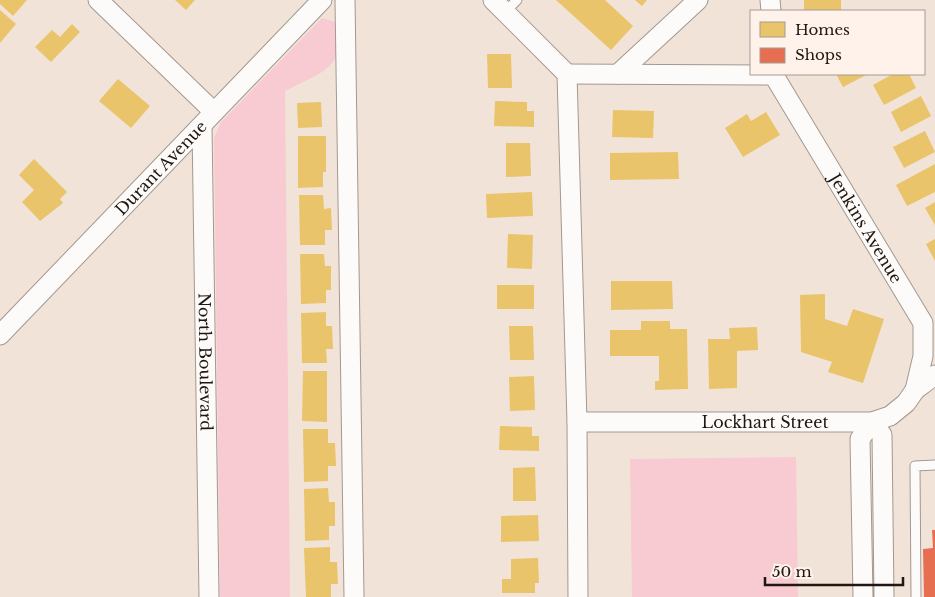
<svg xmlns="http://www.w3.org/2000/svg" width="935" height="597" font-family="'Libre Baskerville',serif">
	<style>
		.green { fill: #f8cad2 }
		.homes { fill: #e9c46a }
		.shops { fill: #e76f51 }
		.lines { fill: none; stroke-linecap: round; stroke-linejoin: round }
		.service-casing { stroke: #a3988f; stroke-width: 11 }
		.minor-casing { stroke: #a3988f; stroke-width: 21 }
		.service { stroke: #fdfbf9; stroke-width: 9 }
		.minor { stroke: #fdfbf9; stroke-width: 19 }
		.labels { text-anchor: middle; stroke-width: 5; stroke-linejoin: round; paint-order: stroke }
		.street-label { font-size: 16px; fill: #211710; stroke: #fef2ea }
	</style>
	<rect width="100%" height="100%" fill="#f2e3d8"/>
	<g class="green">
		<path d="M322 18 335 22C351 67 318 74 285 91L290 597H220L214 138 221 122Z"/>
		<polygon points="796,457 798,597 632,597 630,459"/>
	</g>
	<g class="homes">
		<polygon points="0,0 27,0 13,16 0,4"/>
		<polygon points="175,0 195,0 186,10"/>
		<polygon points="556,0 605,0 633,26 611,50"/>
		<polygon points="635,0 647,0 642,6"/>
		<rect x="804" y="0" width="37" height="11"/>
		<polygon points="0,10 16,24 0,43"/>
		<polygon points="72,24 80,32 51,62 35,47 52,30 60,37"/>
		<polygon points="487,54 511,54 512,88 488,88"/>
		<polygon points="836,74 868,74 843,87"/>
		<polygon points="893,74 909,74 916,88 884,105 873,85"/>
		<polygon points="118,79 150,106 131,128 99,101"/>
		<polygon points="921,96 931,116 901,132 891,112"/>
		<polygon points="495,101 527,102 527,111 534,111 534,127 494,126"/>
		<polygon points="321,102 322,127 298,128 297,103"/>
		<polygon points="613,110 654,111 653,138 612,137"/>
		<polygon points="766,112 780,135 743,157 725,128 747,114 751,121"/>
		<polygon points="925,131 935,152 904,168 893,147"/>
		<polygon points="298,136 326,136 326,172 323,172 323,187 298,188"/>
		<polygon points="506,143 530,143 531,176 506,177"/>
		<polygon points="678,152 679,179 610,180 610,153"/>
		<polygon points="34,159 67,192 60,199 63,203 40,221 22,202 34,190 19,175"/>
		<polygon points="935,164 935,192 907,206 896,185"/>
		<polygon points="532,192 533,216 487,218 486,194"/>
		<polygon points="299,195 323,195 324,209 331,208 332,230 325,230 325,245 300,245"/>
		<polygon points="935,202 935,225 925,208"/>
		<polygon points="508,234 533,235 532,269 507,268"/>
		<polygon points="935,239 935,261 926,244"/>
		<polygon points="300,254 324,254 325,266 331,266 331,290 326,290 326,303 301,304"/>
		<polygon points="611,281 672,281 673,309 611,310"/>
		<rect x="497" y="285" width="37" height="24"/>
		<polygon points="825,294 825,319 847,326 853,309 884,319 863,383 828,372 832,362 801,352 800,295"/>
		<polygon points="326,312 326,326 332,326 333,349 326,349 327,363 302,363 301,313"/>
		<polygon points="641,321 670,321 670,329 687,329 688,389 655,390 655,381 659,381 659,356 610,356 610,330 641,330"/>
		<polygon points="509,326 533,326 534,360 510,360"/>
		<polygon points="757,327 758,350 737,351 737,388 709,389 708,339 730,339 729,328"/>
		<polygon points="303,371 327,371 327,422 302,421"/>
		<polygon points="534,376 535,410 510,411 509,377"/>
		<polygon points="500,426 532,427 532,436 539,436 539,451 499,450"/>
		<polygon points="303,429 328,429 328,443 335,443 336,466 328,466 328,481 304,482"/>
		<polygon points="535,467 536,501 513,501 513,468"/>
		<polygon points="328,488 329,502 335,502 335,526 329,526 329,540 305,541 304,489"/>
		<polygon points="538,515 539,541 501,542 501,516"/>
		<polygon points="330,547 330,562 337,562 338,584 331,584 331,597 306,597 304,548"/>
		<polygon points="538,558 539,583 535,583 535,593 502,593 502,579 511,579 511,559"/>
	</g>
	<polygon class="shops" points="932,530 935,530 935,597 924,597 923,549 933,548"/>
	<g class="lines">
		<defs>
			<g id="service">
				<polyline points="505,12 517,0"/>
				<polyline points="916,597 915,466 935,465"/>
			</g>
			<g id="minor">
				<polyline points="98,0 214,112"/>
				<polyline points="345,0 354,597"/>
				<polyline points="493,0 567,74 577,422 578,597"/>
				<polyline points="770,0 771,11"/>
				<polyline points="567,74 773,75"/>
				<polyline points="618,74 698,0"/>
				<path id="s1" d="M773 74 923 323V356L915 390"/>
				<path id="s2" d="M202 126 209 597"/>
				<path id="s3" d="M0 335 322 0"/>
				<path id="s4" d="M577 422H872L890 416 906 403 915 390 935 375"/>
				<polyline points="863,597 860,439 872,422 882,435 884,597"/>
			</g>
		</defs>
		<use href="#service" class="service-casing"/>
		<use href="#minor" class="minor-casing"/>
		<use href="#service" class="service"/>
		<use href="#minor" class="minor"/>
	</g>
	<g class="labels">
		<g class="street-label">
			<text dy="6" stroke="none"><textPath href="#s3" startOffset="232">Durant Avenue</textPath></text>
			<text dy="6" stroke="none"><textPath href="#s1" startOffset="180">Jenkins Avenue</textPath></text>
			<text dy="6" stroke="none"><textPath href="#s2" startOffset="236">North Boulevard</textPath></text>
			<text dy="6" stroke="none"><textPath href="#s4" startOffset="188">Lockhart Street</textPath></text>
		</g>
	</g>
	<rect x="750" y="10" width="175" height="65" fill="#fef2ea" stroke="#a69a93"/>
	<rect x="760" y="22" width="25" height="15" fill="#e9c46a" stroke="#a69a93"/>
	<text x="795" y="35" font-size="15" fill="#211710">Homes</text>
	<rect x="760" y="48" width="25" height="15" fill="#e76f51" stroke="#a69a93"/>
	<text x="795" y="60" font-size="15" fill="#211710">Shops</text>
	<path d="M765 577v8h138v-8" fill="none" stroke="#211710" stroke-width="2.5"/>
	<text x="772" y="577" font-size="15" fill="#211710" stroke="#fef2ea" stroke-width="4" paint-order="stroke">50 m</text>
</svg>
